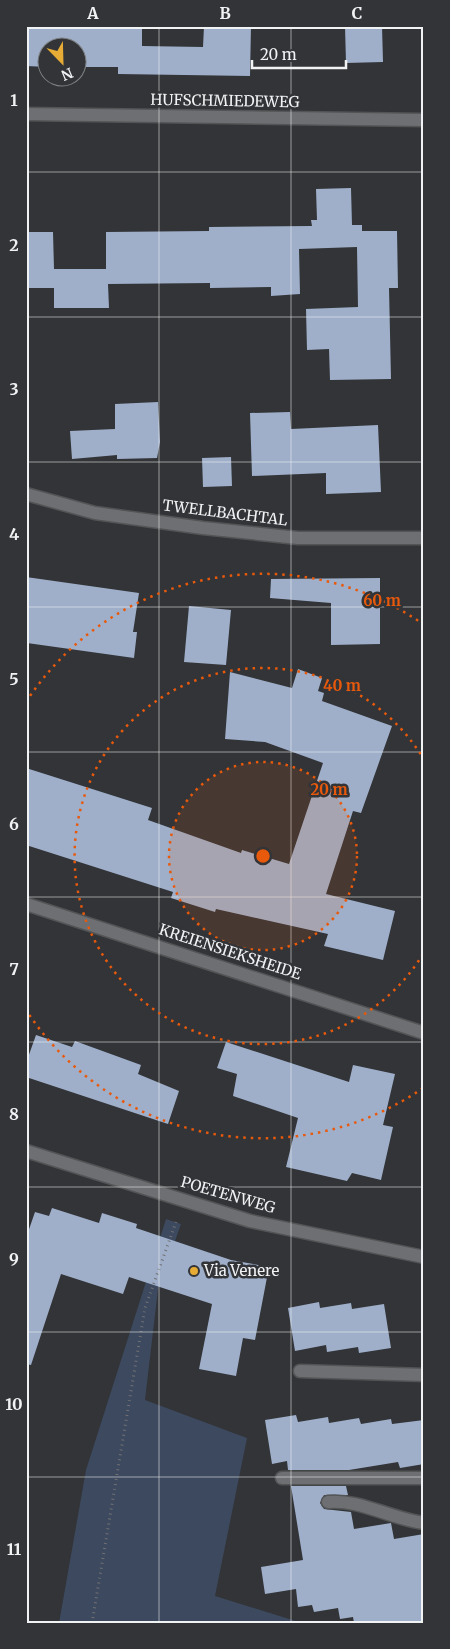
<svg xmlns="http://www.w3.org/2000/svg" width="450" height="1649" font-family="Merriweather,serif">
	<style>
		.green { fill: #3d495e }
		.building { fill: #9fafca }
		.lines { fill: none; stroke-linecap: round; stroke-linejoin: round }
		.service-casing { stroke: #525455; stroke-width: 15 }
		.minor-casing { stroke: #525455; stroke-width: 15 }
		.path { stroke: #707174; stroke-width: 3; stroke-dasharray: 1 4; stroke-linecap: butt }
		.service { stroke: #6d6f72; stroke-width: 12 }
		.minor { stroke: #6d6f72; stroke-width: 12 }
		.grid { fill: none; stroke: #f1f2f3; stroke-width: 1; stroke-opacity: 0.55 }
		.ring { fill: none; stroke: #e8590c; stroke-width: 2.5; stroke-dasharray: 2.5 5 }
		.poi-dot { fill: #e7ac36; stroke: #323437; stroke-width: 2 }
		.labels { text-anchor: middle; stroke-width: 5; stroke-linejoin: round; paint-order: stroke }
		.street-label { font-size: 15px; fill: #f1f2f3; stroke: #323437 }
		.poi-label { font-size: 15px; fill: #f1f2f3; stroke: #323437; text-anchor: start }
		.centre { fill: #e8590c; stroke: #323437; stroke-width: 2.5 }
		.ring-label { font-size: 15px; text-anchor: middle; font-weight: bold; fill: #e8590c; stroke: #323437; stroke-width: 5; stroke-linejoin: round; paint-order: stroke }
		.neatline { fill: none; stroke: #f1f2f3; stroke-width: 2 }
		.grid-label { font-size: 16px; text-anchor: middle; font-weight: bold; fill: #f1f2f3 }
	</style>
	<rect width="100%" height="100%" fill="#323437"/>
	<polygon class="green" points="166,1219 181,1224 158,1289 145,1400 247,1438 215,1596 302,1623 59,1623 86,1470"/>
	<g class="building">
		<polygon points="26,26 142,26 142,46 203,47 204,26 251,26 250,76 118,74 118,67 78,67 78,48 48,48 48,67 26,66"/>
		<polygon points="345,26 382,26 383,62 346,63"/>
		<polygon points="351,188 352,225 362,225 362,231 397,231 398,288 389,288 391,379 330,380 329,349 307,350 306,309 358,307 357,247 299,249 300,294 271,296 271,287 210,288 210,283 108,284 109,308 54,308 54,288 26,288 26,232 53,232 54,269 106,269 106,232 209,231 209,227 312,226 311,220 317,220 316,189"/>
		<polygon points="158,402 160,442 157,458 117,459 117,455 72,459 70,431 115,429 115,404"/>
		<polygon points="290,412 291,429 378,425 381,492 326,494 326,473 252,476 250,413"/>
		<polygon points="231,457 232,486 203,487 202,458"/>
		<polygon points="26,577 139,593 133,632 137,632 134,658 27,643 29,623 26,623"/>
		<polygon points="380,578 380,644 331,645 331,603 270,598 271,579"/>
		<polygon points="189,606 231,610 226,665 184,662"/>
		<polygon points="298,669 322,678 318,691 324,693 322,701 392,726 361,813 353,811 326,894 395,911 383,960 324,946 328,934 216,909 215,912 171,898 173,892 26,845 26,768 152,808 148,820 241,853 242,850 289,864 323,763 265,742 225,739 230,672 292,688"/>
		<polygon points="36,1035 72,1047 75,1041 141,1065 138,1074 179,1091 168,1124 26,1077 26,1063"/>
		<polygon points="226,1042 349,1082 353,1065 395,1074 383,1125 393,1127 381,1180 352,1173 347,1181 286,1167 298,1118 233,1096 237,1074 217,1068"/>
		<polygon points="52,1208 99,1223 102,1213 137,1224 136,1228 231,1260 269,1267 255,1340 243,1338 236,1376 199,1369 212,1304 129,1277 123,1294 61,1274 31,1365 26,1364 26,1238 35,1212 49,1216"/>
		<polygon points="319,1302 320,1308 351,1303 352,1309 384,1304 391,1348 359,1353 358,1347 327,1352 326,1345 295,1351 288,1308"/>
		<polygon points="296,1415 298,1422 328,1417 329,1423 359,1418 361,1424 391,1419 392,1424 424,1420 424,1464 400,1468 398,1462 349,1470 288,1470 287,1461 272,1464 265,1420"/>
		<polygon points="291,1486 346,1486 348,1495 324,1495 320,1503 324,1509 351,1512 354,1529 391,1523 394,1539 424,1534 424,1623 354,1623 353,1617 340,1619 338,1608 314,1612 312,1605 298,1607 296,1589 265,1594 261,1567 303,1560"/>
	</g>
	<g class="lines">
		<defs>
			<g id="service">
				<polyline points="300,1371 424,1375"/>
				<polyline points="282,1478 424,1478"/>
				<path d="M328 1502C360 1499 391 1519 424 1523"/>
			</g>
			<g id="minor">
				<polyline points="26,114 424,120"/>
				<polyline points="26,494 95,513 203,528 298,538 424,538"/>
				<polyline points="26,904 424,1033"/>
				<polyline points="26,1151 250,1221 424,1257"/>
			</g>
		</defs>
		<use href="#service" class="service-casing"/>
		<use href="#minor" class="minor-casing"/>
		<polyline class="path" points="92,1623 145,1308 176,1222"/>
		<use href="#service" class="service"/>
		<use href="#minor" class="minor"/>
	</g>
	<path class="grid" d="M159 26V1623M291 26V1623M26 172H424M26 317H424M26 462H424M26 607H424M26 752H424M26 897H424M26 1042H424M26 1187H424M26 1332H424M26 1477H424"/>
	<circle cx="263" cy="856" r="94" fill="#e8590c" fill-opacity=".12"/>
	<g class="ring">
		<circle cx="263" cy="856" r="94"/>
		<path d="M423 954A188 188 0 1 1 423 758"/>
		<path d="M423 1088A282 282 0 0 1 26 1010M26 702A282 282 0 0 1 423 624"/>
	</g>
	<circle class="poi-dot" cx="194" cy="1271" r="5"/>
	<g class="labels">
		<g class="street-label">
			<text transform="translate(225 101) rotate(1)" y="5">HUFSCHMIEDEWEG</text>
			<text transform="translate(225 513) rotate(7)" y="5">TWELLBACHTAL</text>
			<text transform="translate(230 952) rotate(18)" y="5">KREIENSIEKSHEIDE</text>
			<text transform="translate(228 1195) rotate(16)" y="5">POETENWEG</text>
		</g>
		<g class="poi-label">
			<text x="204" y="1276">Via Venere</text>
		</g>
	</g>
	<circle cx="263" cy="856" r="8" class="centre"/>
	<g class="ring-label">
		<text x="382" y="606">60 m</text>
		<text x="342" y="691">40 m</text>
		<text x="329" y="795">20 m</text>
	</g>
	<rect width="450" height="1649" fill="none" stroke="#323437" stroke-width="55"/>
	<g transform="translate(62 62) rotate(157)"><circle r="24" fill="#323437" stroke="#7e8082"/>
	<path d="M0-4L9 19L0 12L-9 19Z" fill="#e7ac36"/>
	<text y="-8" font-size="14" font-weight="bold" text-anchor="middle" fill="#f1f2f3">N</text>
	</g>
	<path d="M252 60v8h94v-8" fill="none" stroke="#f1f2f3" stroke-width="2.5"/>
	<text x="260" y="60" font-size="15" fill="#f1f2f3" stroke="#323437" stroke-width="4" paint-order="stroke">20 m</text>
	<rect x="28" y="28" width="394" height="1594" class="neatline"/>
	<g class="grid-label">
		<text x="93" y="19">A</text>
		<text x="225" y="19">B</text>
		<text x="357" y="19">C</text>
		<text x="14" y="106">1</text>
		<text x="14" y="251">2</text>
		<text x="14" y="395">3</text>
		<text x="14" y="540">4</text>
		<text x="14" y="685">5</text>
		<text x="14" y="830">6</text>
		<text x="14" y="975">7</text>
		<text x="14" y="1120">8</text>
		<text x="14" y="1265">9</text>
		<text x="14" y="1410">10</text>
		<text x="14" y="1555">11</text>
	</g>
</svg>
